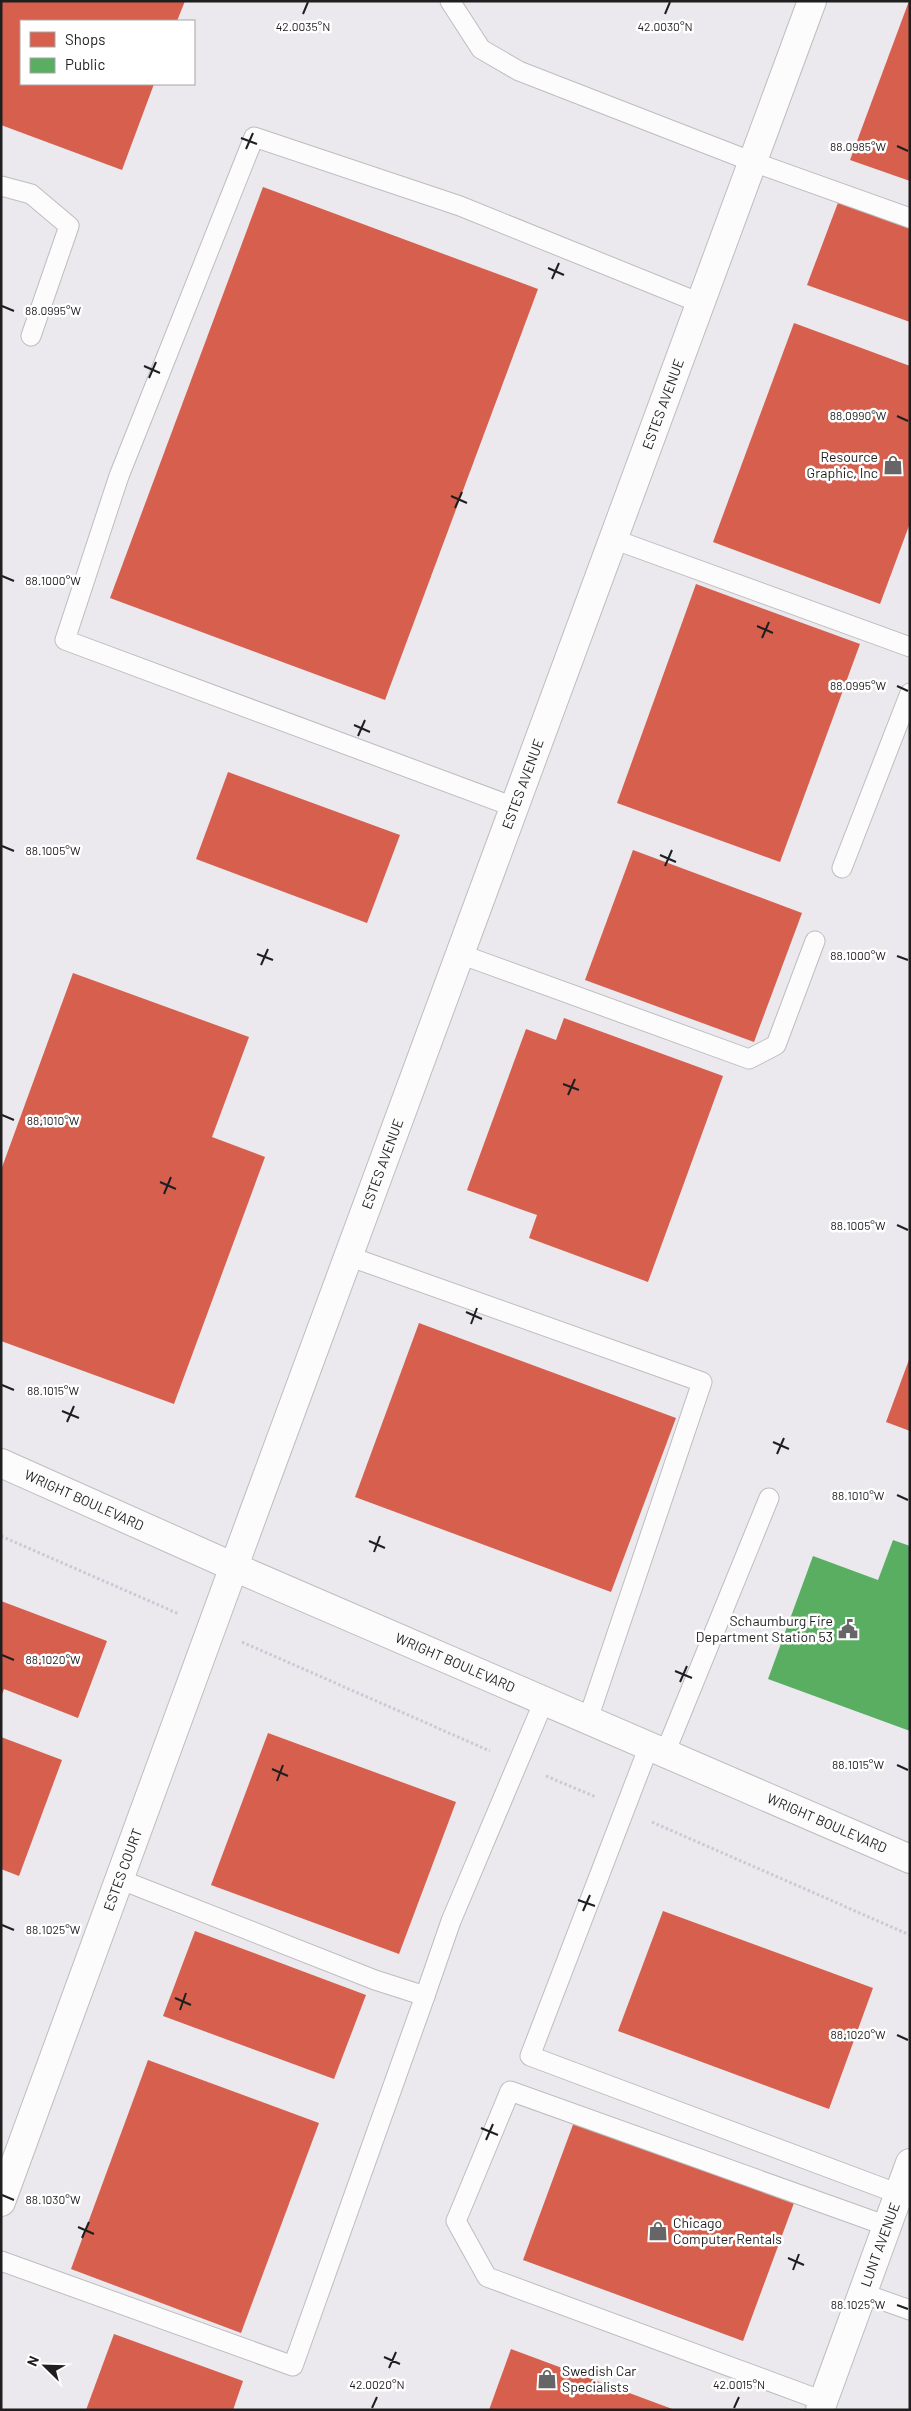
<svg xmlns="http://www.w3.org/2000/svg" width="911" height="2411" font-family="Barlow,sans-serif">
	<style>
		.shops { fill: #d6604d }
		.public { fill: #5aae61 }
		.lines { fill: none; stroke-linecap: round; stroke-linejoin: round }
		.service-casing { stroke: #bebdbf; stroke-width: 21 }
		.minor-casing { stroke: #bebdbf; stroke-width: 30 }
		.tertiary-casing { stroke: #bebdbf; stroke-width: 30 }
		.path { stroke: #c8cad7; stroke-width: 3; stroke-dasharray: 2.5 2.5; stroke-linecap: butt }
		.service { stroke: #fcfcfc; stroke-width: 19 }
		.minor { stroke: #fcfcfc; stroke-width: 28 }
		.tertiary { stroke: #fcfcfc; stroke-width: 28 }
		.ticks { fill: none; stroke: #1f1f1f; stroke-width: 2 }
		.labels { text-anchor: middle; stroke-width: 5; stroke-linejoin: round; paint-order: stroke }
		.street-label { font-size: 14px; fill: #1f1f1f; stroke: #fff }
		.poi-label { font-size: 14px; fill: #1f1f1f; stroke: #fff; text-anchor: end }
		.ticks-label { font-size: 12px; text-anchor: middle; fill: #1f1f1f; stroke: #fff; stroke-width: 5; stroke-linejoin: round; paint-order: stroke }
	</style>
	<rect width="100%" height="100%" fill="#ebe8ee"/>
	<g class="shops">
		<polygon points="1,1 185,1 177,21 21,21 21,84 154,84 122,170 1,125"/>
		<polygon points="909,1 910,1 910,181 850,160"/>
		<polygon points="263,187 538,289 385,700 110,598"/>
		<polygon points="839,200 910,226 910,322 807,285"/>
		<polygon points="794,323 910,366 910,523 880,604 713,542"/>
		<polygon points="696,584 860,644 780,862 617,803"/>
		<polygon points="228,772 400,835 367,923 196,859"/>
		<polygon points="633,850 802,913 754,1042 585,980"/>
		<polygon points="73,973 249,1037 212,1137 265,1157 174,1404 1,1341 1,1170"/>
		<polygon points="564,1018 723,1076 648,1282 529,1238 537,1215 467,1190 526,1029 556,1040"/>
		<polygon points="419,1323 676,1418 611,1592 355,1497"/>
		<polygon points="910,1357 910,1431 886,1422"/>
		<polygon points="1,1601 107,1641 78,1718 4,1689 1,1697"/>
		<polygon points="268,1733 456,1802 399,1954 211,1885"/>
		<polygon points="1,1737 62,1760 19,1876 1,1869"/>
		<polygon points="663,1911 873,1988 829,2109 618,2031"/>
		<polygon points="195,1931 366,1995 334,2079 163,2016"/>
		<polygon points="148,2060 319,2123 241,2333 71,2269"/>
		<polygon points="574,2122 794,2203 743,2341 523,2260"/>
		<polygon points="114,2334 243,2381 233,2410 86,2410"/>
		<polygon points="511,2349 675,2410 489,2410"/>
	</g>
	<polygon class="public" points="893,1540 910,1546 910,1731 768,1679 813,1556 878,1580"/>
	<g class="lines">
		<defs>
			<g id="service">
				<polyline points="450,1 481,49 519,71 753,162 910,218"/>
				<polyline points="1,186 31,194 69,226 31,336"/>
				<polyline points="613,539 910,647"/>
				<polyline points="514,807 65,640 119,476 254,137 460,206 700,303"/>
				<polyline points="842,868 910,693"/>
				<polyline points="460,954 749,1059 776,1045 815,941"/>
				<polyline points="348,1256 702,1382 588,1719"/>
				<polyline points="649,1746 530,2056 899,2194"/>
				<polyline points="665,1753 769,1498"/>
				<polyline points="119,1879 375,1980 425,1996 451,1921 544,1701"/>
				<polyline points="1,2261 293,2366 425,1996"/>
				<polyline points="862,2293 910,2310"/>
				<polyline points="823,2401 487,2277 456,2221 510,2091 887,2226"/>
			</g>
			<g id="minor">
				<path id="s1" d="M1 2202 255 1509 812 1"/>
				<path id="s2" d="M820 2410 910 2163"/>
			</g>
			<g id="tertiary">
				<path id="s3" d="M1 1463 234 1567 910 1859"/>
			</g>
		</defs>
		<use href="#service" class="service-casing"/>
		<use href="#minor" class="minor-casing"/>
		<use href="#tertiary" class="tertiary-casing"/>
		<g class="path">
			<polyline points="1,1536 179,1614"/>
			<polyline points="242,1642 490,1751"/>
			<polyline points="546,1776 596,1797"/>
			<polyline points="652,1822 910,1935"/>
		</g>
		<use href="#service" class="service"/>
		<use href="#minor" class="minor"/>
		<use href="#tertiary" class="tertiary"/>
	</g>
	<path class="ticks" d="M303 14 308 2M665 14 670 2M241 138 257 144M897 146 908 151M246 149 253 133M548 268 564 275M552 279 559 263M2 306 14 311M144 366 160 373M149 378 156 362M897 416 908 421M451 496 467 503M455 508 462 492M2 576 14 581M757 626 773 633M762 638 769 622M897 686 908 691M354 725 370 732M358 736 365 720M2 846 14 851M660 855 676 862M665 866 672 850M257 954 273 960M897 956 908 960M261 965 268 949M563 1084 579 1090M568 1095 575 1079M2 1115 14 1120M160 1182 176 1189M164 1194 171 1177M897 1225 908 1230M466 1312 482 1319M471 1324 477 1308M2 1385 14 1390M62 1411 79 1418M67 1422 74 1406M773 1442 789 1449M777 1454 784 1438M897 1495 908 1500M369 1541 385 1548M374 1552 380 1536M2 1655 14 1660M675 1671 692 1678M680 1682 687 1666M897 1765 908 1770M272 1769 288 1776M277 1781 283 1765M578 1900 595 1906M583 1911 590 1895M2 1925 14 1930M175 1998 191 2005M180 2010 186 1993M897 2035 908 2040M481 2128 498 2135M486 2140 493 2124M2 2195 14 2200M78 2227 94 2234M82 2238 89 2222M788 2258 804 2265M793 2270 799 2254M897 2305 908 2309M384 2357 400 2364M389 2368 396 2352M372 2408 377 2397M734 2408 739 2397"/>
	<defs>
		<symbol id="shop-bare" viewBox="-9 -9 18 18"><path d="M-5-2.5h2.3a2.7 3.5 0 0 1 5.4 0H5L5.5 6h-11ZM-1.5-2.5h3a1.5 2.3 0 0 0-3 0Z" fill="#666567" stroke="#fff" stroke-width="2.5" paint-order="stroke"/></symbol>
		<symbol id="civic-bare" viewBox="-9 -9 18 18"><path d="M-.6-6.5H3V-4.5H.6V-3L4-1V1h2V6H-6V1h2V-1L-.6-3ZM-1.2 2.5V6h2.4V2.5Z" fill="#666567" stroke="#fff" stroke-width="2.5" paint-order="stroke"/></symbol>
	</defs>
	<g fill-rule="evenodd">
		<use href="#shop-bare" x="879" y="451" width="28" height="28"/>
		<use href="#civic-bare" x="834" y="1615" width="28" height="28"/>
		<use href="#shop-bare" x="644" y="2217" width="28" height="28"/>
		<use href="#shop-bare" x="533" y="2365" width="28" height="28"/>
	</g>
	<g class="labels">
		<g class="street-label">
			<text dy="5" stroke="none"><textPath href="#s1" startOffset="1916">ESTES AVENUE</textPath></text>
			<text dy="5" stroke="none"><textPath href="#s1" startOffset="1511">ESTES AVENUE</textPath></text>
			<text dy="5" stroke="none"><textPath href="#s1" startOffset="1106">ESTES AVENUE</textPath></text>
			<text dy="5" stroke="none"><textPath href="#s3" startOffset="91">WRIGHT BOULEVARD</textPath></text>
			<text dy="5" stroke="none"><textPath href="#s3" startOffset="496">WRIGHT BOULEVARD</textPath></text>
			<text dy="5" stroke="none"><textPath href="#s3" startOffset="901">WRIGHT BOULEVARD</textPath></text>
			<text dy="5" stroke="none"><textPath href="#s1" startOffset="354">ESTES COURT</textPath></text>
			<text dy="5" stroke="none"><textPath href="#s2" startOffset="176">LUNT AVENUE</textPath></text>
		</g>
		<g class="poi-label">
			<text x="878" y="462">Resource<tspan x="878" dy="16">Graphic, Inc</tspan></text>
			<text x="833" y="1626">Schaumburg Fire<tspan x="833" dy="16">Department Station 53</tspan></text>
			<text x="673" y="2228" text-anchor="start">Chicago<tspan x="673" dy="16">Computer Rentals</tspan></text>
			<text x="562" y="2376" text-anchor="start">Swedish Car<tspan x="562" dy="16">Specialists</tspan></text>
		</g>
	</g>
	<g class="ticks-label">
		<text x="303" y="31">42.0035°N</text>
		<text x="665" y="31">42.0030°N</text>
		<text x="858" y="151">88.0985°W</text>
		<text x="53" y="315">88.0995°W</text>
		<text x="858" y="420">88.0990°W</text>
		<text x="53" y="585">88.1000°W</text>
		<text x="858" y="690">88.0995°W</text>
		<text x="53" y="855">88.1005°W</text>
		<text x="858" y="960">88.1000°W</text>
		<text x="53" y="1125">88.1010°W</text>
		<text x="858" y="1230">88.1005°W</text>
		<text x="53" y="1395">88.1015°W</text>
		<text x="858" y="1500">88.1010°W</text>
		<text x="53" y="1664">88.1020°W</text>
		<text x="858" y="1769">88.1015°W</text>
		<text x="53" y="1934">88.1025°W</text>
		<text x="858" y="2039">88.1020°W</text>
		<text x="53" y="2204">88.1030°W</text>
		<text x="858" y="2309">88.1025°W</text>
		<text x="377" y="2389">42.0020°N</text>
		<text x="739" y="2389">42.0015°N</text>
	</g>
	<rect width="911" height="2411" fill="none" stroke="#1f1f1f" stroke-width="5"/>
	<rect x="20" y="20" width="175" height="65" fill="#ffffff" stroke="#a5a5a5"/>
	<rect x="30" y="32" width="25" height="15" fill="#d6604d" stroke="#a5a5a5"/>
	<text x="65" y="45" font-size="15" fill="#1f1f1f">Shops</text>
	<rect x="30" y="58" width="25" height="15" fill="#5aae61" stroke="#a5a5a5"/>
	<text x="65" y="70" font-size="15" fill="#1f1f1f">Public</text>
	<g transform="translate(45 2366) rotate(293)" stroke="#ffffff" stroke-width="4" paint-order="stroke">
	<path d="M0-4L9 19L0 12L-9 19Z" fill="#1f1f1f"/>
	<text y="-8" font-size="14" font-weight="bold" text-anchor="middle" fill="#1f1f1f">N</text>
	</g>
</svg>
